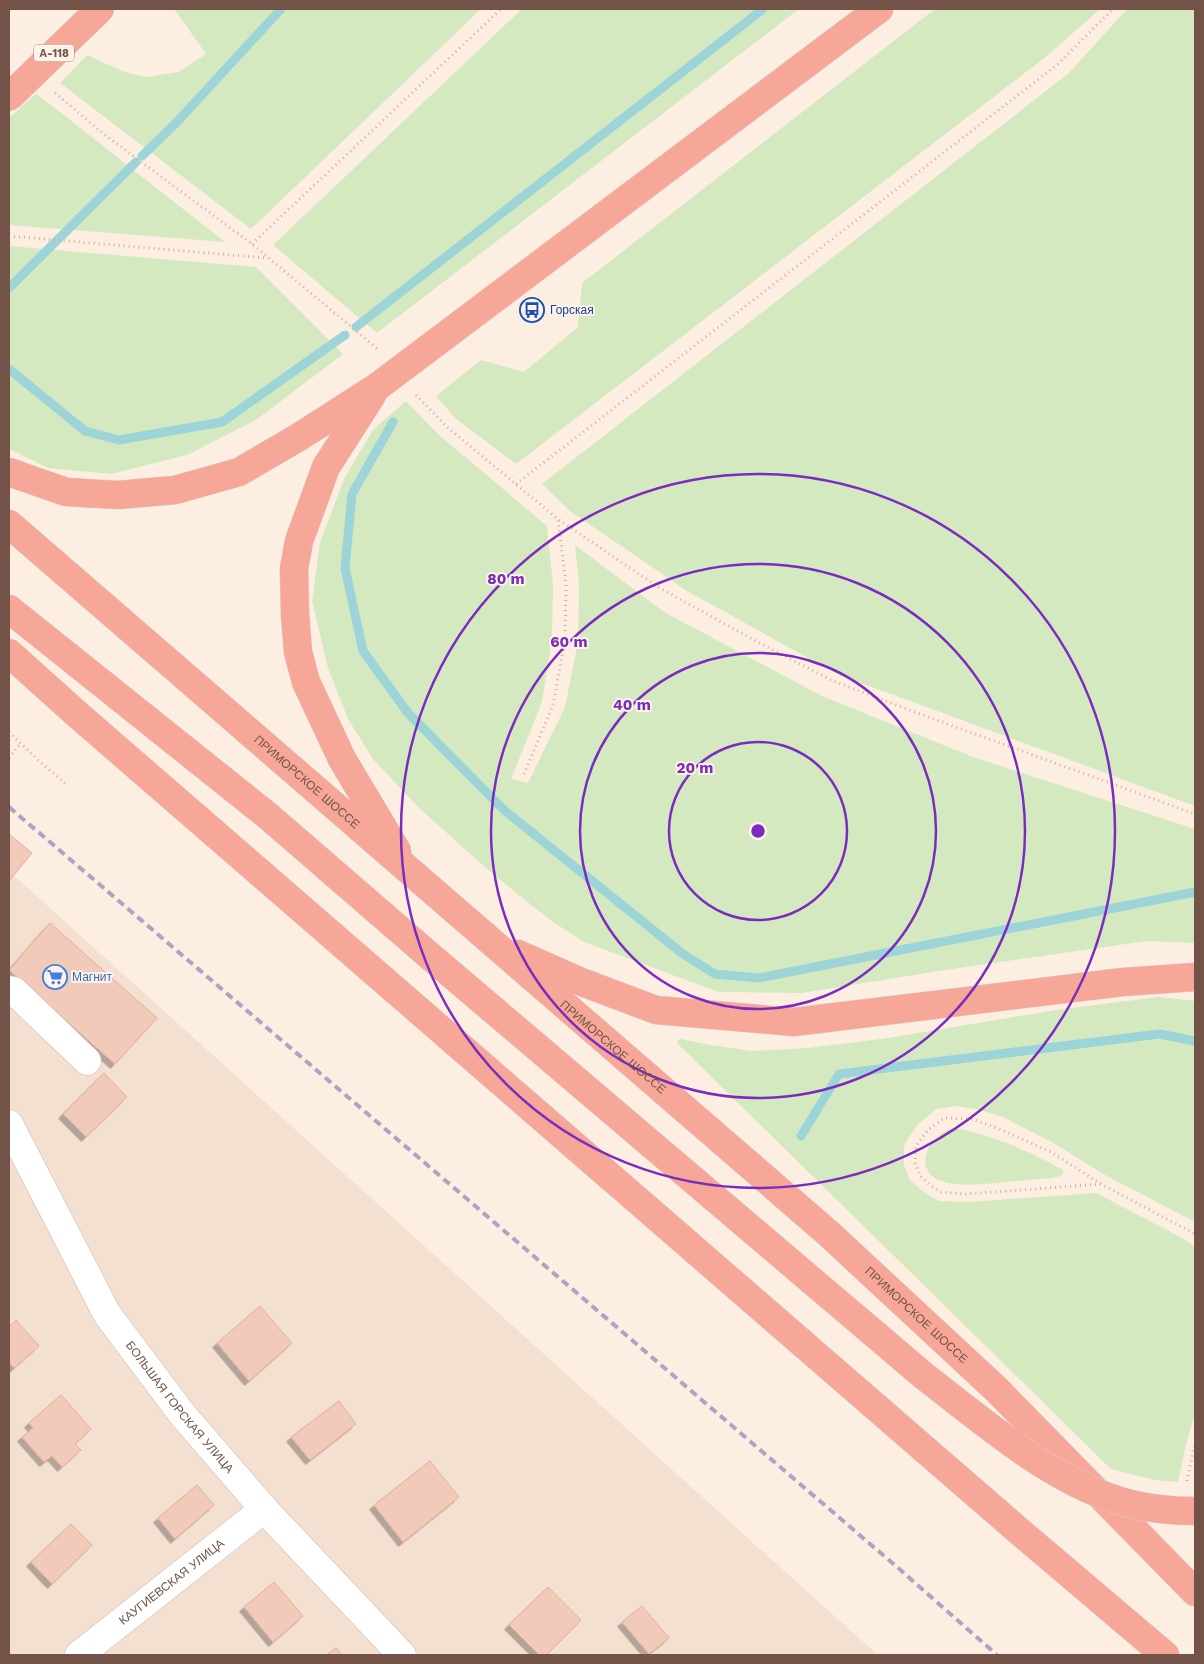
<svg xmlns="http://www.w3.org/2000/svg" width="1204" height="1664" font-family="'Work Sans',sans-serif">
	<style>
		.residential { fill: #f4e0d0 }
		.green { fill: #d5e9c0 }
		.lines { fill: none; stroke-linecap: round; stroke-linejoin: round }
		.stream { stroke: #9dd4d7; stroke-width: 9 }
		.building { fill: #f1cab9; stroke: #e4ae9a; filter: url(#shadow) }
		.minor-casing { stroke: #cfb7ac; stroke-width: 29 }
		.highway-casing { stroke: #d8cfcc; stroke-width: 29 }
		.path { stroke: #d6ad9d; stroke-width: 3; stroke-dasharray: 1 4; stroke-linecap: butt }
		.minor { stroke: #fff; stroke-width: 28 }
		.highway { stroke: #f6a798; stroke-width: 28 }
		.rail { stroke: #b0a1c5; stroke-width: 4; stroke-dasharray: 8 5; stroke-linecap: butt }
		.highway-bridge-casing { stroke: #d8cfcc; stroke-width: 29; stroke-linecap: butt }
		.highway-bridge { stroke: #f6a798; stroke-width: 28 }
		.ring { fill: none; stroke: #7b2cbf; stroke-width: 2.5 }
		.labels { text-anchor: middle; stroke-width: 4; stroke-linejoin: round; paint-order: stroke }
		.shield { fill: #fff3e8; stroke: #9d8378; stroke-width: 1 }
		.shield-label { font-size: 11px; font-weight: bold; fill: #735348 }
		.transit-label { font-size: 12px; fill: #164399; stroke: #fff3e8; text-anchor: start }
		.street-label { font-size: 12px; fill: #735348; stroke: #fff3e8 }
		.shop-label { font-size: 12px; fill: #366cbe; stroke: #fff3e8; text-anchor: start }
		.centre { fill: #7b2cbf; stroke: #fff3e8; stroke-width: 2.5 }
		.ring-label { font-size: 15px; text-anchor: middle; font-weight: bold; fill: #7b2cbf; stroke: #fff3e8; stroke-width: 4; stroke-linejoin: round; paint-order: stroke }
	</style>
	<defs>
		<filter id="shadow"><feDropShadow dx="-4.5" dy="4.5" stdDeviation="0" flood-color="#0004"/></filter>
	</defs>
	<rect width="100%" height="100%" fill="#fcefe2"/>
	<polygon class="residential" points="9,871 822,1605 878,1655 9,1655"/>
	<g class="green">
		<polygon points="174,9 481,9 251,229 60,83 87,55 124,72 147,77 178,72 206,54"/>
		<polygon points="522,9 799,9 377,333 273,245"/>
		<polygon points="935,9 1100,9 1047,56 516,464 455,418 436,396 481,360 524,372 578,327 582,283"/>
		<polygon points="1127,9 1195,9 1195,806 839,675 687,591 570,511 542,484 1069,73"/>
		<polygon points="36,94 46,101 225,242 9,225 9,118"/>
		<polygon points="9,246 256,267 343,354 256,420 187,455 111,474 48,468 9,449"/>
		<polygon points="406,401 439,435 547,526 553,585 552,638 542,702 511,779 528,783 565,707 578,642 579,585 575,545 664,612 822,696 973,757 1195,829 1195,943 1147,941 945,970 802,993 718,992 584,942 550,920 494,875 419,808 373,759 348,719 328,668 312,601 320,543 345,477 373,430"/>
		<polygon points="1158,997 1195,1001 1195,1222 1105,1175 1055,1144 1003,1117 976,1109 956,1106 936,1109 917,1125 904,1145 904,1165 910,1180 925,1193 939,1201 969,1202 1096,1193 1186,1240 1195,1247 1195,1412 1185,1449 1178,1482 1154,1480 1111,1469 677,1043 677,1041 681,1039 710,1045 752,1051 808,1048 888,1038 1056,1010"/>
		<path d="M952 1128C986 1132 1033 1153 1063 1170V1174L1061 1176 1051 1178C1036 1179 1020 1181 1005 1182 984 1184 918 1194 926 1155 929 1141 939 1134 952 1128Z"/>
	</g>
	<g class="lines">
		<g class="stream">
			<polyline points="142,156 176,123 281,9"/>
			<polyline points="9,288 136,162"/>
			<polyline points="356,327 763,9"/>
			<polyline points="9,369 85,431 119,440 222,422 345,335"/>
			<polyline points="393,422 352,494 345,568 363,651 408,713 504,810 683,954 715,974 759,978 1195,892"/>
			<polyline points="801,1136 839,1074 1159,1034 1195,1041"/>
		</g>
	</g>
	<g class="building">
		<polygon points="9,834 32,853 9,881"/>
		<polygon points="50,923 157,1018 115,1064 9,970"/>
		<polygon points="104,1073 127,1097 86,1137 63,1114"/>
		<polygon points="260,1306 292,1343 249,1381 217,1343"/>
		<polygon points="16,1320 39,1346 14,1368 9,1362 9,1327"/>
		<polygon points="61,1395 91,1429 75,1444 81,1450 62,1467 52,1456 44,1462 22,1437 33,1428 29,1423"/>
		<polygon points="339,1401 356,1424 310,1460 291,1437"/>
		<polygon points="430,1461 459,1497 403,1542 374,1505"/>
		<polygon points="197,1485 214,1505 175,1539 158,1518"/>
		<polygon points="71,1524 92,1545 52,1584 31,1562"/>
		<polygon points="274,1582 303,1616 273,1642 244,1607"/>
		<polygon points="548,1587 581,1620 546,1655 539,1655 509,1625"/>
		<polygon points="642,1606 669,1638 649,1654 622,1622"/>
		<polygon points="336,1648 342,1655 327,1655"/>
	</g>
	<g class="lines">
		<defs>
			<g id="minor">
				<polyline points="9,990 14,991 87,1061"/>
				<path id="s1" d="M9 1124 107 1314 182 1414 264 1509 402 1655"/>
				<path id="s2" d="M79 1655 264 1509"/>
			</g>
			<g id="highway">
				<polyline points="372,395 326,467 299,541 294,569 295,614 298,652 306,682 342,759 397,851"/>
				<polyline points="9,472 66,492 118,495 175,490 239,472 299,437 377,387 879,9"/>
				<path id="s3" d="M9 524 828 1233 996 1389 1195 1592"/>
				<polyline points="9,609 268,816 431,957"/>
				<polyline points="9,653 78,715 1020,1532 1165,1655"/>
				<polyline points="518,954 579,981 656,1010 794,1022 1123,982 1195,977"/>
			</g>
		</defs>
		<use href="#minor" class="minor-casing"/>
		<use href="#highway" class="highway-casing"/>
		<g class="path">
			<polyline points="55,93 105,135 252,244 379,350"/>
			<polyline points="9,236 267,258"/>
			<polyline points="252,244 501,9"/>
			<polyline points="416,395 447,427 558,519 658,587 752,639 831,680 912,711 1195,814"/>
			<polyline points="516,484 1058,64 1113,9"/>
			<polyline points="9,732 40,762 65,783"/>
			<polyline points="9,758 20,744"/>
			<polyline points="524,774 553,705 565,640 566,585 558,519"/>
			<polyline points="1101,1184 966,1194 941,1192 930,1185 920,1176 915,1163 916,1146 928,1130 944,1118 972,1119 997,1128 1051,1152 1101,1184 1195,1234"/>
			<polyline points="1187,1481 1195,1443"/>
		</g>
		<use href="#minor" class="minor"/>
		<use href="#highway" class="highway"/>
		<polyline class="rail" points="9,807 897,1567 997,1655"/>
		<defs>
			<g id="highway-bridge">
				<polyline points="9,97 100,9"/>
				<path d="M431 957 924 1376C984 1422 1056 1486 1131 1504 1152 1509 1174 1511 1195 1511"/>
			</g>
		</defs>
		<use href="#highway-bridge" class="highway-bridge-casing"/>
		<use href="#highway-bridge" class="highway-bridge"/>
	</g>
	<g class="ring">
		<circle cx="758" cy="831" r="89"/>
		<circle cx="758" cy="831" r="178"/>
		<circle cx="758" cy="831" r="267"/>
		<circle cx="758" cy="831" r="357"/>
	</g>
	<defs>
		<symbol id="bus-ring" viewBox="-11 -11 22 22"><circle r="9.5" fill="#fff3e8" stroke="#1a4fb4" stroke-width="1.5"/><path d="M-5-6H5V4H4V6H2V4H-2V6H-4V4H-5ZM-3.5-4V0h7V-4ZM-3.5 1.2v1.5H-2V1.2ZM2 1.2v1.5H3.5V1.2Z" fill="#1a4fb4"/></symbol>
		<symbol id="supermarket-ring" viewBox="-11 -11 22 22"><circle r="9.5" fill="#fff3e8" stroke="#3f7fe0" stroke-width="1.5"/><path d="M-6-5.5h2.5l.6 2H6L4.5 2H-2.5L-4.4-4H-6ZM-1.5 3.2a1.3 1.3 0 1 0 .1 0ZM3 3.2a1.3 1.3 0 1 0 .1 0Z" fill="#3f7fe0"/></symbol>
	</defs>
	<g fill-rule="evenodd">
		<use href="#bus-ring" x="518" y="296" width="28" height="28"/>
		<use href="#supermarket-ring" x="41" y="963" width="28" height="28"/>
	</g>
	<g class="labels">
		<rect class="shield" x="34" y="44.5" width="40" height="17" rx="4"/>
		<g class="shield-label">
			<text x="54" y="57">А-118</text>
		</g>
		<g class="transit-label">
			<text x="550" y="314">Горская</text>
		</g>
		<g class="street-label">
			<text dy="4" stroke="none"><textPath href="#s3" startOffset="394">ПРИМОРСКОЕ ШОССЕ</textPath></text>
			<text dy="4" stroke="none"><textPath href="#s3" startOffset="799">ПРИМОРСКОЕ ШОССЕ</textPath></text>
			<text dy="4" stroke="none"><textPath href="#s3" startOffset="1204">ПРИМОРСКОЕ ШОССЕ</textPath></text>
			<text dy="4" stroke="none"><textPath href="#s1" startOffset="332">БОЛЬШАЯ ГОРСКАЯ УЛИЦА</textPath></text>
			<text dy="4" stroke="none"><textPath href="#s2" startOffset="118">КАУГИЕВСКАЯ УЛИЦА</textPath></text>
		</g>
		<g class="shop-label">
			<text x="72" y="981">Магнит</text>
		</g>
	</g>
	<circle cx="758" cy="831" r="8" class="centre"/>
	<g class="ring-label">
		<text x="506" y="584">80 m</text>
		<text x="569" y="647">60 m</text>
		<text x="632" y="710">40 m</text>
		<text x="695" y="773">20 m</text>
	</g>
	<rect width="1204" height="1664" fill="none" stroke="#735348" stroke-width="20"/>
</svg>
